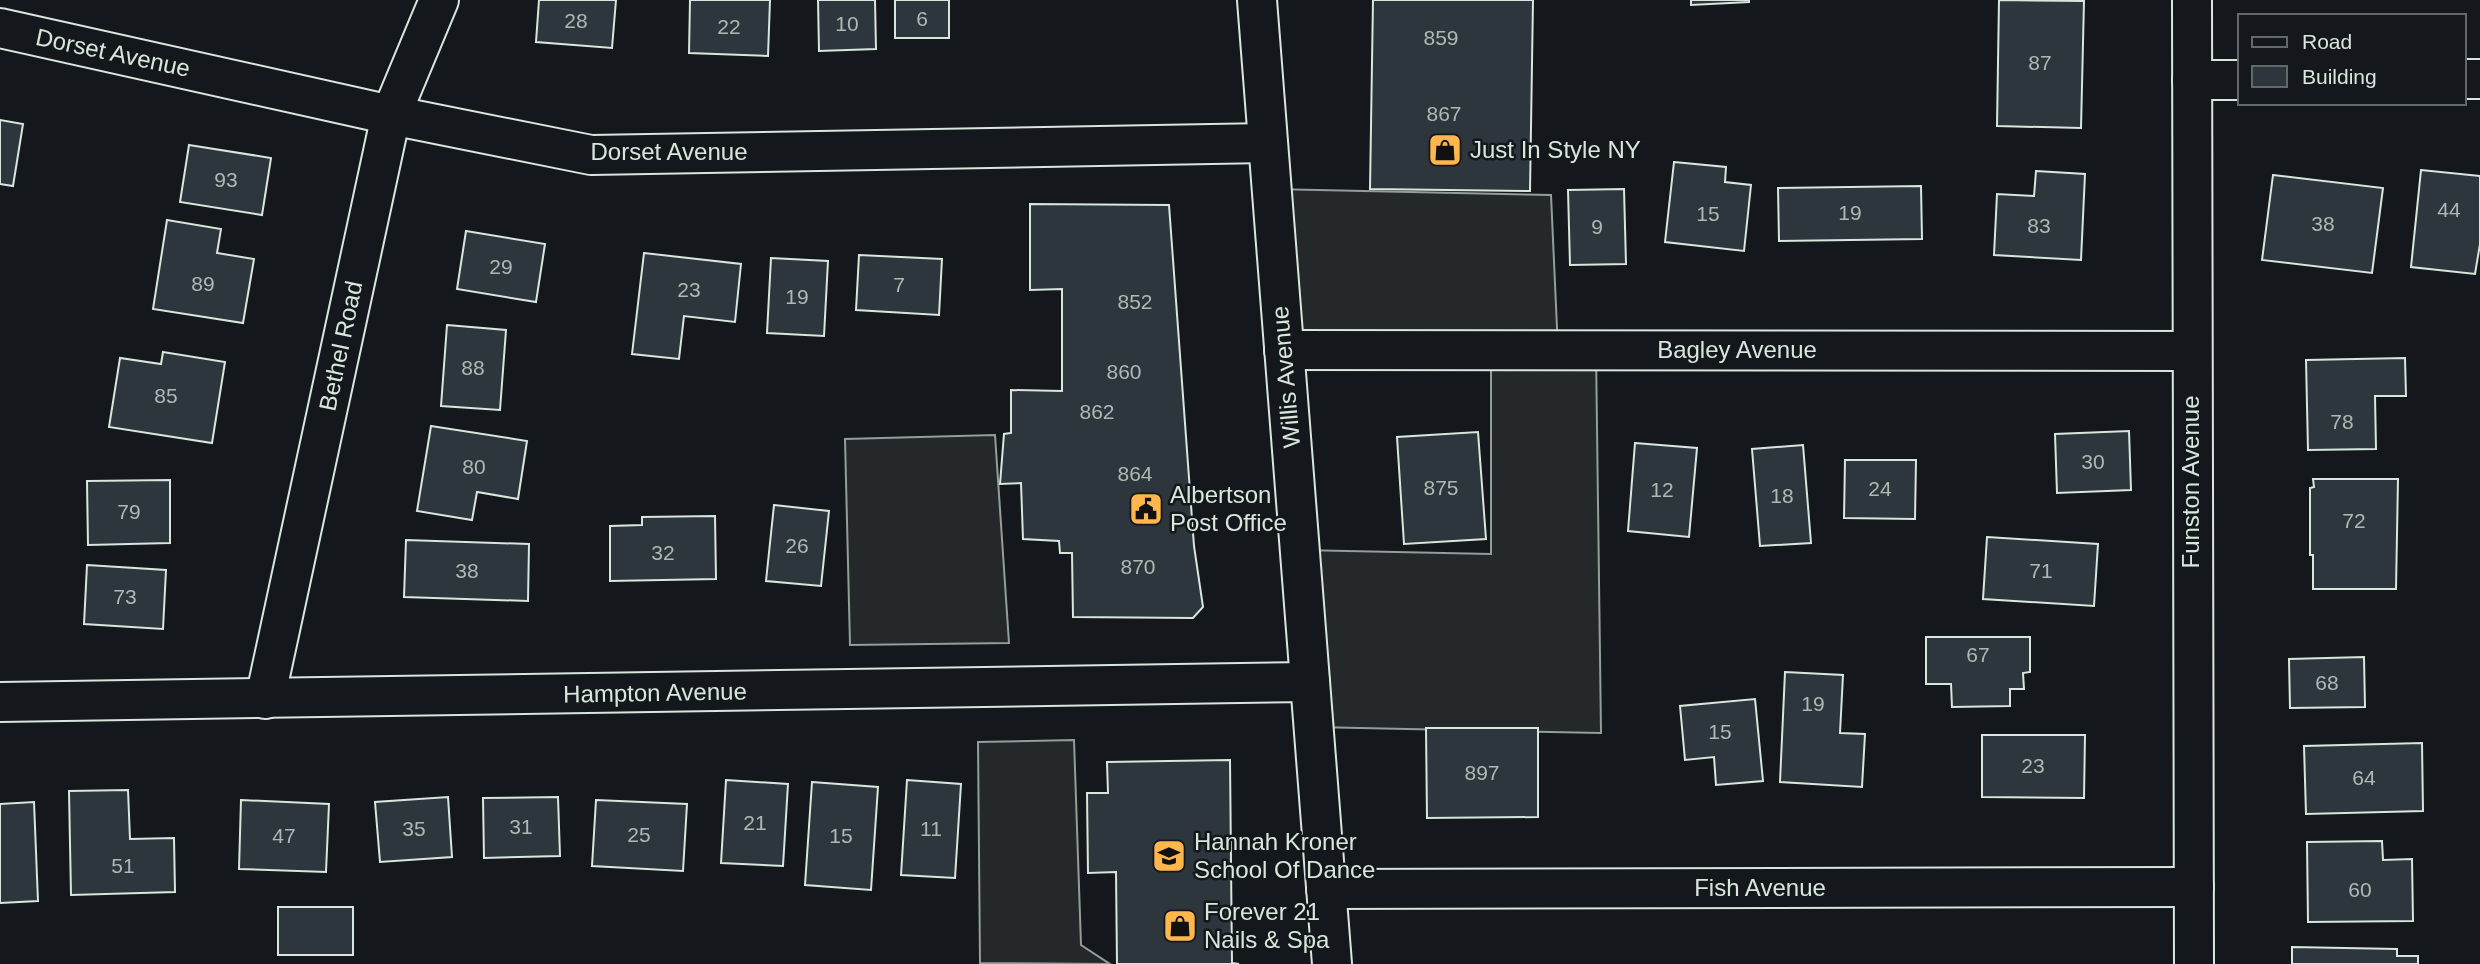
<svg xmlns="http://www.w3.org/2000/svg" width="2480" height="964" font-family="Helvetica,sans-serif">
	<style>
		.parking { fill: #24282b; stroke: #939e99; stroke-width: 2 }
		.building { fill: #2c363c; stroke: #d8e6dc; stroke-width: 2 }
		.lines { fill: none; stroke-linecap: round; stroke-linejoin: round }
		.minor-casing { stroke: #d8e6dc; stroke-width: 42 }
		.major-casing { stroke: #d8e6dc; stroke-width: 42 }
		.minor { stroke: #14181c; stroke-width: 38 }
		.major { stroke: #14181c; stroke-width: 38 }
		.labels { text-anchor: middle; stroke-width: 5; stroke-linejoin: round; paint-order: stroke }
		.number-label { font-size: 21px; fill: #adbab4 }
		.street-label { font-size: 24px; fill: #d8e6dc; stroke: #14181c }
		.poi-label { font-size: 24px; fill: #d8e6dc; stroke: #14181c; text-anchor: start }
	</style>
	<rect width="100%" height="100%" fill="#14181c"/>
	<g class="parking">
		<polygon points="1271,189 1551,195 1558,350 1596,350 1601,733 1313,727 1300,550 1491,554 1491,351 1284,350"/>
		<polygon points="995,435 1009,643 850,645 845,439"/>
		<polygon points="1074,740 1081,945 1110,964 980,963 978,742"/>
	</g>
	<g class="building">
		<polygon points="539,0 616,0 612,48 536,42"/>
		<polygon points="690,0 770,0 768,56 689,53"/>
		<polygon points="818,0 875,0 876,49 819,51"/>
		<rect x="895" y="0" width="54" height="38"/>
		<polygon points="1373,0 1533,0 1530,191 1370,189"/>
		<polygon points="1691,0 1749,0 1749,2 1691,5"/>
		<polygon points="1999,0 2084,1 2081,128 1997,126"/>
		<polygon points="0,120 23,124 13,186 0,184"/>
		<polygon points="189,145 271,158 262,215 180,202"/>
		<polygon points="1674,162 1726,167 1725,182 1751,185 1744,251 1665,242"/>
		<polygon points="2421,170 2480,176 2480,244 2475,274 2411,267"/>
		<polygon points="2036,171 2085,174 2081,260 1994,255 1997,194 2034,196"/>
		<polygon points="2273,175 2383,188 2372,273 2262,260"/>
		<polygon points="1921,186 1922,239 1779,241 1778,188"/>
		<polygon points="1624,189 1626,264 1570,265 1568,190"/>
		<polygon points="1030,204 1169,205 1194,546 1203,607 1193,618 1073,617 1072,553 1060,553 1059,541 1023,539 1021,483 1000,484 1004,434 1011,433 1011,390 1062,391 1062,289 1030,290"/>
		<polygon points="167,220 221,229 217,253 254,259 243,323 153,309"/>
		<polygon points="466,231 545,244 536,302 457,289"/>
		<polygon points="644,253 741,264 735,322 684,316 679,359 632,354"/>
		<polygon points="859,255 942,259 939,315 856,310"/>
		<polygon points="771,258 828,261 824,336 767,333"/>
		<polygon points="447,325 506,330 500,410 441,406"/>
		<polygon points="163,352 225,362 212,443 109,427 120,358 161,364"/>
		<polygon points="2405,358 2406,396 2375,396 2376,449 2308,450 2306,360"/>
		<polygon points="431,426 527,441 518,499 477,492 472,520 417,511"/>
		<polygon points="2129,431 2131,490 2057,493 2055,434"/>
		<polygon points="1478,432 1486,539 1404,544 1397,437"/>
		<polygon points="1635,443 1697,448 1689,537 1628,531"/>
		<polygon points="1803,445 1811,543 1760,546 1752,449"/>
		<polygon points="1845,460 1916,460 1915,519 1844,518"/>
		<polygon points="2313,479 2398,479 2396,589 2313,589 2313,555 2310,555 2310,488 2314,487"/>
		<polygon points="170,480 170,543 88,545 87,481"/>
		<polygon points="774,505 829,511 821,586 766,581"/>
		<polygon points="715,516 716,579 610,581 610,526 642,525 642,517"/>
		<polygon points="1987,537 2098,544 2094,606 1983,599"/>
		<polygon points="406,540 529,544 528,601 404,597"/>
		<polygon points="87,565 166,570 163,629 84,624"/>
		<polygon points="1926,637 2030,637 2030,672 2023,673 2024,689 2010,689 2010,706 1952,707 1951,684 1926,684"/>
		<polygon points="2364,657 2365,707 2290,708 2289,659"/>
		<polygon points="1785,672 1843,675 1840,733 1865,734 1862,787 1780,782"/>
		<polygon points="1755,699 1763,781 1716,785 1714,757 1685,760 1680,706"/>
		<polygon points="1426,728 1538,728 1538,817 1427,818"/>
		<polygon points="1982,735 2085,735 2084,798 1982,797"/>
		<polygon points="2422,743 2423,811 2306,814 2304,746"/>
		<polygon points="1230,760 1232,963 1239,964 1117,964 1116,872 1088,873 1087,793 1108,793 1107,762"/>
		<polygon points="726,780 788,784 783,866 721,863"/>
		<polygon points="907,780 961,784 955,878 901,875"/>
		<polygon points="812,782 878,787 871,890 805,885"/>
		<polygon points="128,790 130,839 174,838 175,892 71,895 69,791"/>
		<polygon points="448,797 452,857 380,862 375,802"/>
		<polygon points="558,797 560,856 484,858 483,798"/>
		<polygon points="241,800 329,804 326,872 239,869"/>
		<polygon points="596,800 687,804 683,871 592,866"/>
		<polygon points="34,802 38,901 0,903 0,804"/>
		<polygon points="2382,841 2383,860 2412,859 2413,921 2308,922 2307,842"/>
		<rect x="278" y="907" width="75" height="48"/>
		<polygon points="2292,947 2397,949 2397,956 2418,956 2418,964 2292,964"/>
	</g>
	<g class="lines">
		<defs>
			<g id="minor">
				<polyline points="2192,0 2194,964"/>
				<polyline points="0,28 391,115 591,155 1267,143"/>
				<polyline points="2464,79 2480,79"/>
				<polyline points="2192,80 2240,80"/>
				<polyline points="1284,350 2190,351"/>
				<polyline points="265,699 391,115 439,0"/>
				<polyline points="0,702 1310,682"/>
				<polyline points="1326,889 2194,887"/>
			</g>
			<polyline id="major" points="1257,0 1332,964"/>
		</defs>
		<use href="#minor" class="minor-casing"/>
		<use href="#major" class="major-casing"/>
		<use href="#minor" class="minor"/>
		<use href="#major" class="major"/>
	</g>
	<defs>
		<symbol id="shop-square" viewBox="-11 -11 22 22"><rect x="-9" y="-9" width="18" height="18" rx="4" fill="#ffb74d" stroke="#14181c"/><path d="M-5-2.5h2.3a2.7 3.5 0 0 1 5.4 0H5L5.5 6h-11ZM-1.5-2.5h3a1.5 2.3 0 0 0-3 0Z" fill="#111"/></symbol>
		<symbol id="civic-square" viewBox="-11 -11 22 22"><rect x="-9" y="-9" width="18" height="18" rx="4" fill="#ffb74d" stroke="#14181c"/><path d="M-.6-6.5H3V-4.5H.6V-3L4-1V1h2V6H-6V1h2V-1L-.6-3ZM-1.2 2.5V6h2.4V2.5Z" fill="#111"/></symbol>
		<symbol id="school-square" viewBox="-11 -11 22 22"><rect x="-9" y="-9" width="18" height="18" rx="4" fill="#ffb74d" stroke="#14181c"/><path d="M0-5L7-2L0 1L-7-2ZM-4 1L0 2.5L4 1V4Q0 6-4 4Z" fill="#111"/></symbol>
	</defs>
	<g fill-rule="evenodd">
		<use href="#shop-square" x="1426" y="131" width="38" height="38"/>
		<use href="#civic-square" x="1127" y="490" width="38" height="38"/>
		<use href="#school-square" x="1150" y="837" width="38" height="38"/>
		<use href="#shop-square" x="1161" y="907" width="38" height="38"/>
	</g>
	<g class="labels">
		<g class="number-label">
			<text x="922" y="26">6</text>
			<text x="576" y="28">28</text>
			<text x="847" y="31">10</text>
			<text x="729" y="34">22</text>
			<text x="1441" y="45">859</text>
			<text x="2040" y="70">87</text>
			<text x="1444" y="121">867</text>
			<text x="226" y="187">93</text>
			<text x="2449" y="217">44</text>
			<text x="1850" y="220">19</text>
			<text x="1708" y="221">15</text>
			<text x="2323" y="231">38</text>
			<text x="2039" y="233">83</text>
			<text x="1597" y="234">9</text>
			<text x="501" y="274">29</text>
			<text x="203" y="291">89</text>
			<text x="899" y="292">7</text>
			<text x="689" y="297">23</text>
			<text x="797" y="304">19</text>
			<text x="1135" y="309">852</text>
			<text x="473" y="375">88</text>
			<text x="1124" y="379">860</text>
			<text x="166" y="403">85</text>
			<text x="1097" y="419">862</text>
			<text x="2342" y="429">78</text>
			<text x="2093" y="469">30</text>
			<text x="474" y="474">80</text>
			<text x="1135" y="481">864</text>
			<text x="1441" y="495">875</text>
			<text x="1880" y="496">24</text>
			<text x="1662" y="497">12</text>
			<text x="1782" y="503">18</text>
			<text x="129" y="519">79</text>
			<text x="2354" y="528">72</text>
			<text x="797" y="553">26</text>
			<text x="663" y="560">32</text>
			<text x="1138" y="574">870</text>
			<text x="467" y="578">38</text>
			<text x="2041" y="578">71</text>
			<text x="125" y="604">73</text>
			<text x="1978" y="662">67</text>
			<text x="2327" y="690">68</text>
			<text x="1813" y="711">19</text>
			<text x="1720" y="739">15</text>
			<text x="2033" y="773">23</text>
			<text x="1482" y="780">897</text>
			<text x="2364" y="785">64</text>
			<text x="755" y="830">21</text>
			<text x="521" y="834">31</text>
			<text x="414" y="836">35</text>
			<text x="931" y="836">11</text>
			<text x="639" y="842">25</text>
			<text x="284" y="843">47</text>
			<text x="841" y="843">15</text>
			<text x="123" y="873">51</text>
			<text x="2360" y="897">60</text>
		</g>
		<g class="street-label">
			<text transform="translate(113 53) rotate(12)" y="8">Dorset Avenue</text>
			<text x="669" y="160">Dorset Avenue</text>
			<text transform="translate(341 346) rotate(-78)" y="8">Bethel Road</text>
			<text x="1737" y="358">Bagley Avenue</text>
			<text transform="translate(1286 377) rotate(-95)" y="8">Willis Avenue</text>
			<text transform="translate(2191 482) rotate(-90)" y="8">Funston Avenue</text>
			<text transform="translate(655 693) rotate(-1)" y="8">Hampton Avenue</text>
			<text x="1760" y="896">Fish Avenue</text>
		</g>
		<g class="poi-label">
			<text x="1470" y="158">Just In Style NY</text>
			<text x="1170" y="503">Albertson<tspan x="1170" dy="28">Post Office</tspan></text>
			<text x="1194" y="850">Hannah Kroner<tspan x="1194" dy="28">School Of Dance</tspan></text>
			<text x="1204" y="920">Forever 21<tspan x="1204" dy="28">Nails &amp; Spa</tspan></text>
		</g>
	</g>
	<rect x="2238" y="14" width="228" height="91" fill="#14181c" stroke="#626a69" stroke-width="2"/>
	<rect x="2252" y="37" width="35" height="10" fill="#14181c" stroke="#626a69" stroke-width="2"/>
	<text x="2302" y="49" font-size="21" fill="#d8e6dc">Road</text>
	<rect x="2252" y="66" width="35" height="21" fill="#2c363c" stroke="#626a69" stroke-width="2"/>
	<text x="2302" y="84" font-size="21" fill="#d8e6dc">Building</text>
</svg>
